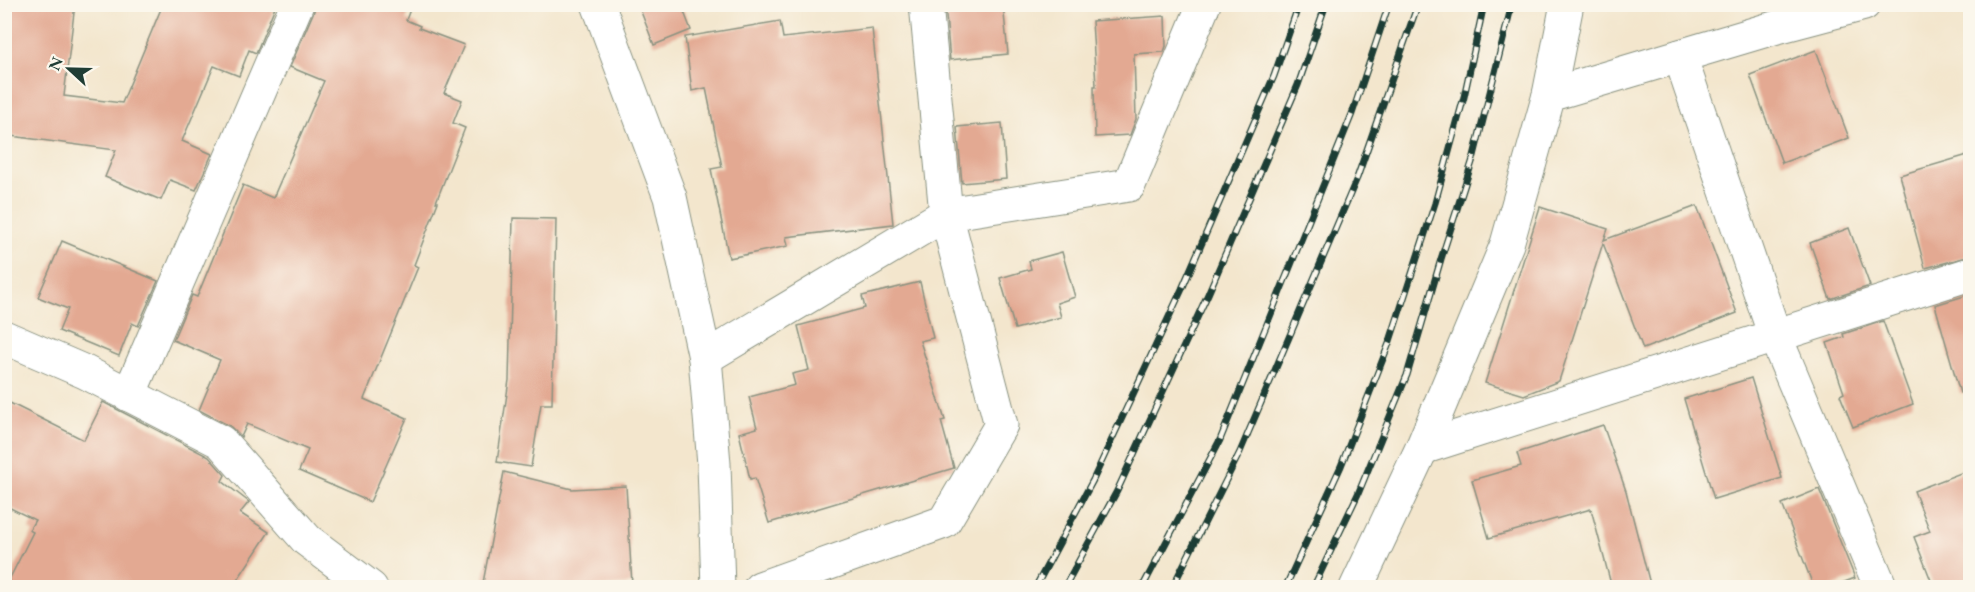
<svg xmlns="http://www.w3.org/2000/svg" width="1975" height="592" font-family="'EB Garamond',serif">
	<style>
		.building { fill: #e3a992 }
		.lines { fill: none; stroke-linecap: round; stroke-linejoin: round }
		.street-casing { stroke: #899280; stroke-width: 35 }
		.street { stroke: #fff; stroke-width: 33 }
		.rail-casing { stroke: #1f3d34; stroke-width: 7 }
		.rail { stroke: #fbf7ec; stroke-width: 4.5; stroke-dasharray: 14; stroke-linecap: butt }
	</style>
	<rect width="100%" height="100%" fill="#fbf7ec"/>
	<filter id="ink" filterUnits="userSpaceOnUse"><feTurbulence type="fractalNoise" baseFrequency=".0167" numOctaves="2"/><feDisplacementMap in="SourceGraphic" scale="12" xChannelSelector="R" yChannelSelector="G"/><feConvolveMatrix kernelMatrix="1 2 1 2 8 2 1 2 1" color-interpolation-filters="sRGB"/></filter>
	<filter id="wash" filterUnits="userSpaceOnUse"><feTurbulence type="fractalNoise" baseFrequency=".008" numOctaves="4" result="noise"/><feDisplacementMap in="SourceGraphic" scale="24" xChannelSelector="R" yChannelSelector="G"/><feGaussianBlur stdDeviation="1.35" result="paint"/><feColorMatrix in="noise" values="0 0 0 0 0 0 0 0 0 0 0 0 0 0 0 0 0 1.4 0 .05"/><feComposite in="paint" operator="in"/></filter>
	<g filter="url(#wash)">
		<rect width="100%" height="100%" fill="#f3e6cd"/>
		<g id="blocks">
			<g class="building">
				<polygon points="4,4 75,4 64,96 122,103 163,4 276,4 256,53 249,50 239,76 214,66 182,141 212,154 196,190 170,180 161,200 105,177 116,150 4,135"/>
				<polygon points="315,4 412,4 406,20 420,26 419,28 464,45 444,93 462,100 453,123 465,128 436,202 438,202 414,265 418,267 364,399 407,418 370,502 299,471 308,450 247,424 241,437 230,426 199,410 220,360 173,340 192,295 197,297 243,185 273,198 324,81 290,67 314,11"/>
				<polygon points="638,4 681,4 691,30 654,45"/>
				<polygon points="945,4 1003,4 1008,54 950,60"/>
				<polygon points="1165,16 1166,46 1164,52 1134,54 1136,119 1130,135 1095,137 1094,86 1096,86 1092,21"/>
				<polygon points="780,21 783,38 872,28 893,224 786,237 788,246 729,258 711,169 722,167 706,88 692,91 685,37"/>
				<polygon points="1816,50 1849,138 1782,163 1750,75"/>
				<polygon points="1002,123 1006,179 962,183 957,127"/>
				<polygon points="1971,154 1971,256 1925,268 1900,175"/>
				<polygon points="1697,206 1737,313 1643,349 1603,243 1559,381 1524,395 1485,383 1540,207 1608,229 1604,240"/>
				<polygon points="513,218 556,219 552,404 541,404 531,467 497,462 509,380"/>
				<polygon points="1849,228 1870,286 1830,299 1810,243"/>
				<polygon points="62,241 158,281 138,326 132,323 119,356 59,331 68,309 38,297"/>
				<polygon points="1062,252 1075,297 1057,303 1061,317 1015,329 1000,278 1031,269 1029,261"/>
				<polygon points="920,282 933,338 920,341 945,420 941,421 954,468 769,523 755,478 750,479 739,433 757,428 749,397 795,385 792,374 809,370 798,326 865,308 862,296"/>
				<polygon points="1971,294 1971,392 1960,393 1935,305"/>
				<polygon points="1883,321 1913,404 1853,427 1840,395 1844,393 1827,343 1844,337 1843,334"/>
				<polygon points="1751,378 1782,478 1714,499 1684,399"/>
				<polygon points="4,400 84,440 103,402 209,457 225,475 222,481 249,502 240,513 269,532 232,588 5,588 33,532 29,530 35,520 4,505"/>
				<polygon points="1603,425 1626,491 1651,588 1612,588 1591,509 1489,538 1472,480 1521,466 1517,453"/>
				<polygon points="1971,469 1971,588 1934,588 1914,537 1930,531 1914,491"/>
				<polygon points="504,472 572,489 626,486 632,584 580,588 482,588"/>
				<polygon points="1819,489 1855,578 1829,588 1814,588 1782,504"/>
			</g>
		</g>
	</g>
	<g filter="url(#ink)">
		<use href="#blocks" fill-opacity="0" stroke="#899280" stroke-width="1.5"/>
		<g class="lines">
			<defs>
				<g id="street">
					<polyline points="598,4 670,197 705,358 714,464 718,588"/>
					<polyline points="1680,56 1775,336 1881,588"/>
					<polyline points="1549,95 1777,27 1864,4"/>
					<polyline points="4,337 85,372 221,442 307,540 371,588"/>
					<polyline points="705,358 946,214 1129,185 1204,4"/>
					<polyline points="129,395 297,4"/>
					<polyline points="1422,448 1970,274"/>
					<polyline points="760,588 944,522 1001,425 946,214 926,4"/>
					<polyline points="1356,588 1422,448 1507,244 1549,95 1567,4"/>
				</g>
			</defs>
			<use href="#street" class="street-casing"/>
			<use href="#street" class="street"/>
			<defs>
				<g id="rail">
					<polyline points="1035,588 1093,480 1182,289 1274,76 1299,4"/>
					<polyline points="1064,588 1117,491 1208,294 1298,85 1326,4"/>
					<polyline points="1142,588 1220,440 1352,114 1389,4"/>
					<polyline points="1172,588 1240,452 1357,178 1418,4"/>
					<polyline points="1285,588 1341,466 1390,341 1435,203 1464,97 1484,4"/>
					<polyline points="1313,588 1358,494 1407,375 1441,259 1474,156 1512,4"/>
				</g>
			</defs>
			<use href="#rail" class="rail-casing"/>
			<use href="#rail" class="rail"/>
		</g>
	</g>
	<rect width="1975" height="592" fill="none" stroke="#fbf7ec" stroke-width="24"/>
	<g transform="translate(69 69) rotate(292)" stroke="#fbf7ec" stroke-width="4.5" paint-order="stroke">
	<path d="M0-4.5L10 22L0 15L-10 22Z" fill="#1f3d34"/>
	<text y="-9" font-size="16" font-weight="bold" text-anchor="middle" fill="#1f3d34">N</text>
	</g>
</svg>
